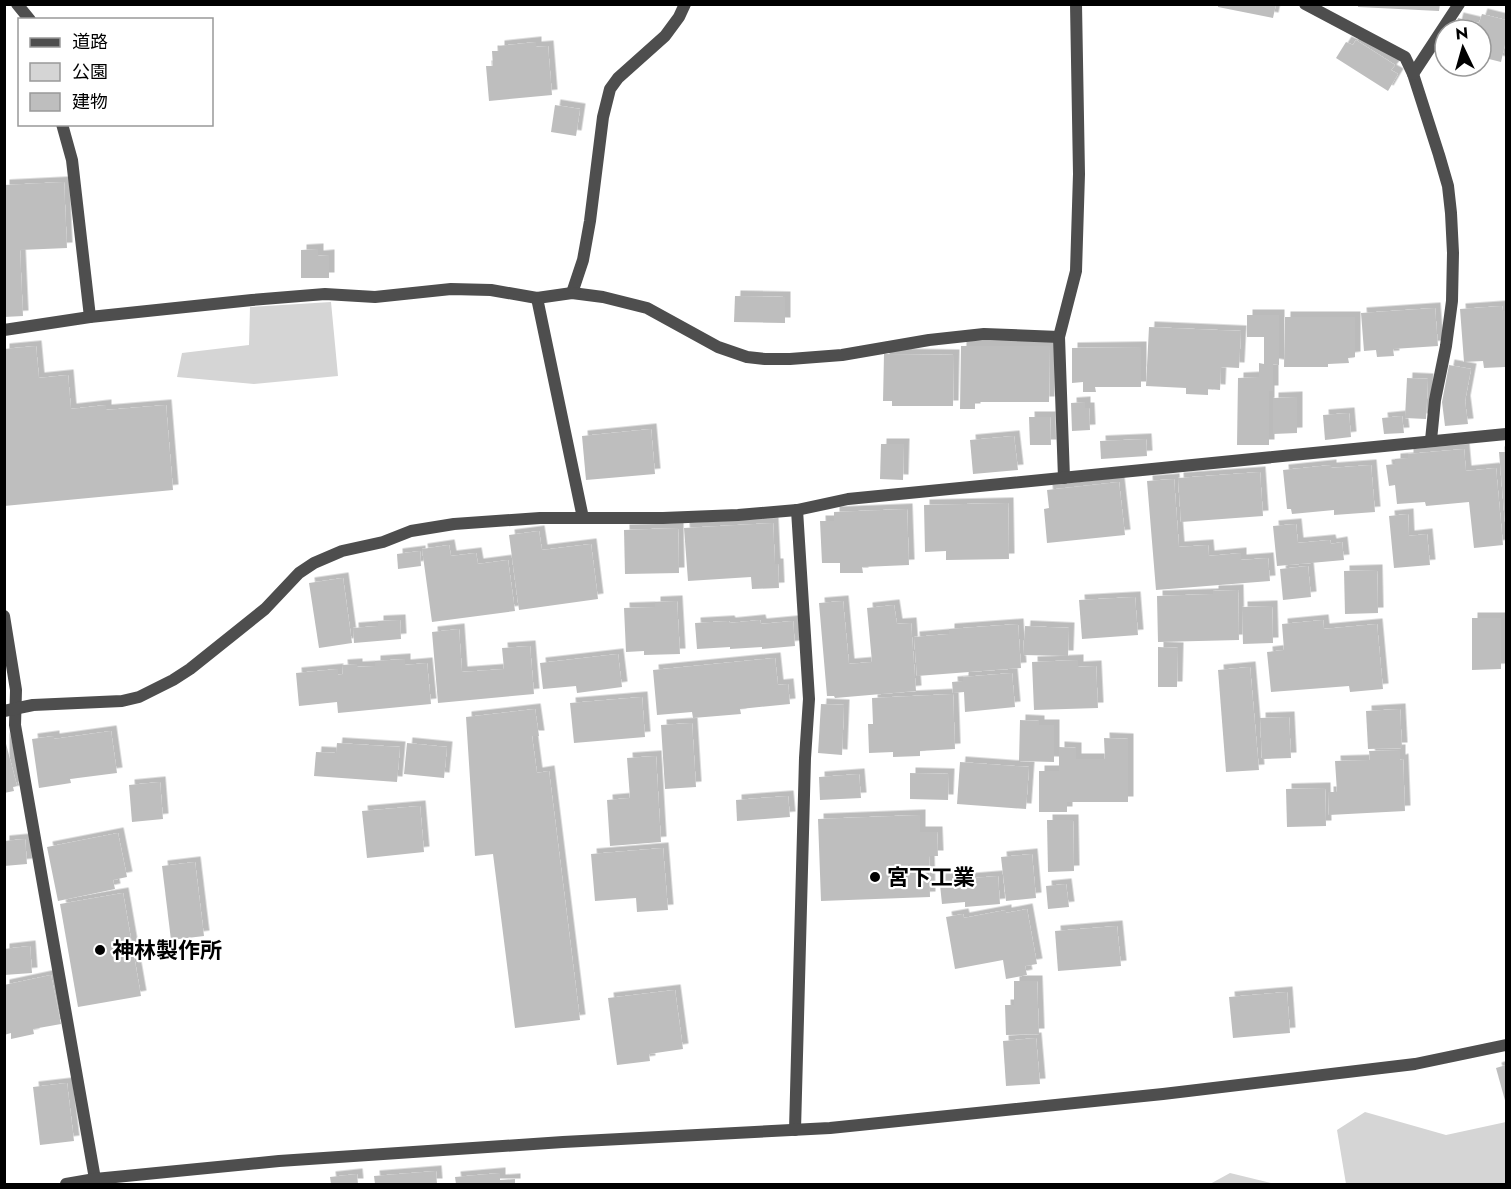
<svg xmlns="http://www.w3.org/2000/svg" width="1511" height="1189" font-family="Jost,'Noto Sans JP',sans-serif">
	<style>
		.green { fill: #d5d5d5 }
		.building { fill: #bebebe; filter: url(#shadow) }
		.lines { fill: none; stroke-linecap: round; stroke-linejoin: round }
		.street { stroke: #4e4e4e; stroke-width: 12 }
		.poi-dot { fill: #000; stroke: #fff; stroke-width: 2 }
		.labels { text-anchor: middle; stroke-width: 4.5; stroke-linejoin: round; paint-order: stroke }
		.poi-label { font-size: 22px; font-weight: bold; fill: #000; stroke: #fff; text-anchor: start }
	</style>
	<defs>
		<filter id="shadow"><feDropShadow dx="5.5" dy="-5.5" stdDeviation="0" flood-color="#0004"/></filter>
	</defs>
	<rect width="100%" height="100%" fill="#fff"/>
	<g class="green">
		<polygon points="331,302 338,376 254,384 177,377 182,353 249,345 250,307"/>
		<polygon points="1365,1112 1446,1135 1506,1122 1506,1184 1346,1184 1337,1130"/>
		<polygon points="1230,1173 1275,1184 1210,1184"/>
	</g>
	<g class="building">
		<polygon points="1218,4 1276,4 1273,18 1218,7"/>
		<polygon points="1358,4 1440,4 1439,11 1358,7"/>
		<polygon points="1482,14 1506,20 1506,40 1501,62 1481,57 1481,30 1455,30 1458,18 1479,23"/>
		<polygon points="1356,40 1395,65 1391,70 1398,74 1388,91 1336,58 1346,42 1353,45"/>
		<polygon points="536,42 536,47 548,46 552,95 489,101 486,66 493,66 492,51 499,51 499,46"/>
		<polygon points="555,105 580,109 576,136 551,132"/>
		<polygon points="64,182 67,248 20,250 23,316 4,317 4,185"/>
		<polygon points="318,249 318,256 329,255 329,278 301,278 301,250"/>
		<polygon points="735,296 785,297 785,323 734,322"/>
		<polygon points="1502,306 1503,311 1506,311 1506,359 1505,359 1505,367 1484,368 1483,361 1464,362 1460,309"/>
		<polygon points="1435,308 1438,346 1393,349 1394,356 1377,357 1376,350 1364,351 1361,313"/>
		<polygon points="1247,315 1279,315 1279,365 1273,364 1273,391 1269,391 1269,445 1237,445 1238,378 1259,377 1259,363 1264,364 1264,337 1247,337"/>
		<polygon points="1285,317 1355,317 1355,357 1348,358 1349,363 1328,364 1328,367 1284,367"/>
		<polygon points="1149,327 1241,331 1239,368 1221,367 1220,390 1208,389 1208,395 1186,394 1186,388 1146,386"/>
		<polygon points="36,346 39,378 68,375 71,409 106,405 106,410 166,405 173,490 4,506 4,349"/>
		<polygon points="961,346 1050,346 1049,402 975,402 975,409 960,409"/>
		<polygon points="1141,347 1141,387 1095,387 1096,392 1083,392 1083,382 1072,383 1072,348"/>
		<polygon points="884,354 954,355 953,406 892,406 892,401 883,401"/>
		<polygon points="1449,365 1471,369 1465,401 1468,424 1445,426 1442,402"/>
		<polygon points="1407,378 1428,379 1426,419 1405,418"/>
		<polygon points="1297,397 1297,433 1273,434 1273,398"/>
		<polygon points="1085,402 1085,408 1089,408 1090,430 1072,431 1071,403"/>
		<polygon points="1349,413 1351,437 1325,440 1323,415"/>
		<polygon points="1402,416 1404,433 1384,434 1382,418"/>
		<polygon points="1029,417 1050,417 1051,445 1030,445"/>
		<polygon points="651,429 655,474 586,480 582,436"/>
		<polygon points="1014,436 1018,470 973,474 970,440"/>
		<polygon points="1146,439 1147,456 1101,459 1100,441"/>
		<polygon points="881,444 904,444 903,480 880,479"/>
		<polygon points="1464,449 1466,471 1496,468 1503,545 1474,548 1469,502 1426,506 1425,502 1397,504 1395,485 1389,486 1386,465 1395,464 1395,459 1408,458 1408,454"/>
		<polygon points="1499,452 1506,452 1506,522 1505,522"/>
		<polygon points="1331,465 1331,468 1371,465 1375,512 1334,515 1334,510 1292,514 1291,509 1287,509 1283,470"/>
		<polygon points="1260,472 1263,516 1181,522 1178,478"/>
		<polygon points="1174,479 1179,547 1208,545 1209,556 1241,553 1241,560 1268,558 1270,581 1156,590 1147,481"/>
		<polygon points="1119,482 1125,535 1047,543 1044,509 1049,508 1047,490"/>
		<polygon points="1008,503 1009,559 946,560 946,551 925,552 924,505"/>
		<polygon points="907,509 909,565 862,567 863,573 840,573 840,563 822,563 820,521 834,521 834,512"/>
		<polygon points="1408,514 1409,536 1427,534 1430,565 1394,568 1389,516"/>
		<polygon points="773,523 775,564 778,564 779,588 752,589 751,577 688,581 684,528"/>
		<polygon points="1296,524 1298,543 1330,540 1331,544 1342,542 1344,560 1277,566 1273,526"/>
		<polygon points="678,528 679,573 625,574 624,530"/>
		<polygon points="539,531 542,550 591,544 598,599 519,610 509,535"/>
		<polygon points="449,545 451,556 476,553 478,564 508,560 515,611 432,622 422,549"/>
		<polygon points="420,551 421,566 398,569 397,554"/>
		<polygon points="1308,566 1311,597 1283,600 1280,569"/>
		<polygon points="1377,570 1378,613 1345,614 1344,571"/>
		<polygon points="343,578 352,643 319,648 309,583"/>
		<polygon points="1238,590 1239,640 1158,642 1157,596 1213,594 1213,591"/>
		<polygon points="1135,597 1138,635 1082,639 1079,600"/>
		<polygon points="677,601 680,654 644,655 644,651 626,652 624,608 655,607 655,602"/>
		<polygon points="843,601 849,664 872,662 867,608 894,605 897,624 911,623 916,691 835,698 834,696 827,696 819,603"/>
		<polygon points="1272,606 1273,643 1243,644 1242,607"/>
		<polygon points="1472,618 1501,618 1501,669 1472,670"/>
		<polygon points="400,620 401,639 354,643 353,628 378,626 378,621"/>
		<polygon points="760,620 761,624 793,621 795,646 762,649 762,647 730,649 730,647 697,649 695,623 729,621 730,623"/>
		<polygon points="1323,620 1324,629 1377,624 1383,689 1350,692 1349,686 1271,692 1267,652 1284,650 1282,624"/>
		<polygon points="1018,624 1021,668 917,676 914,637 949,634 949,629"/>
		<polygon points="1025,626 1069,628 1068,656 1023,655"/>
		<polygon points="459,629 462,672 504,669 502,648 530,646 534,694 438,703 432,632"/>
		<polygon points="1158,647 1178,648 1177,687 1158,687"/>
		<polygon points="618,654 622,687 577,693 576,686 543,689 540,663"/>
		<polygon points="775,658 778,685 788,684 790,704 740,709 741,714 693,718 692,712 657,715 653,670"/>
		<polygon points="405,659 405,665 427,663 431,704 338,713 337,702 299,706 296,673 338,669 338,675 343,674 342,665 357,664 357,667 375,666 375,661"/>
		<polygon points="1078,660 1078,667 1096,666 1098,708 1034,710 1032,662"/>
		<polygon points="1250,667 1259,770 1226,772 1218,670"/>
		<polygon points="1012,673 1015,707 965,712 964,692 953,693 952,682 963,681 963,677"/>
		<polygon points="953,694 955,749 920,751 920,756 893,757 893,752 869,753 868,724 873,724 872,698"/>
		<polygon points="642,697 645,737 574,743 570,703"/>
		<polygon points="821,704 844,705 842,755 818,753"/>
		<polygon points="535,709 539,736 532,736 537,773 549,771 580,1020 515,1028 493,854 475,856 466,717"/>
		<polygon points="1400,709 1402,748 1368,749 1366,711"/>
		<polygon points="1289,717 1291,758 1262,759 1260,718"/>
		<polygon points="1020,720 1039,721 1039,725 1054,725 1054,762 1019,761"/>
		<polygon points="692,723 696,787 665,789 661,725"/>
		<polygon points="111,731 117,773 70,779 71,783 39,788 32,739 54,736 54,739"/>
		<polygon points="4,736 17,786 13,787 14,791 4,793"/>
		<polygon points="1104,738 1128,739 1128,802 1067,802 1067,812 1039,812 1039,771 1059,771 1059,747 1076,748 1076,759 1105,759"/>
		<polygon points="337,743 400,747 397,782 314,776 316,752 336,753"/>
		<polygon points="407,743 447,747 444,778 404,774"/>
		<polygon points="1400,750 1400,760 1403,759 1405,811 1329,815 1328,792 1337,792 1335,761 1370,760 1369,751"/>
		<polygon points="656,756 661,842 610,846 607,800 630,798 627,758"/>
		<polygon points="960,762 1029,767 1026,809 957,804"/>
		<polygon points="910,773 949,774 948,800 910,799"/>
		<polygon points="859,774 861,798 820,800 819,777"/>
		<polygon points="160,782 163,819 132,822 129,785"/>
		<polygon points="1325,788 1326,826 1287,827 1286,789"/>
		<polygon points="788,796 790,817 737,821 736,800"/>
		<polygon points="420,806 424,852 367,858 362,811"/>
		<polygon points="920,815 920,832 937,832 938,856 929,856 930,897 821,901 818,819"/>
		<polygon points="1047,820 1073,820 1074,871 1048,872"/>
		<polygon points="118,833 127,877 113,880 115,889 58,901 47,847"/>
		<polygon points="25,839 27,864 4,866 4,841"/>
		<polygon points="663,848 668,910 637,912 636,898 595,901 591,854"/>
		<polygon points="1032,854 1036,898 1006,901 1001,857"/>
		<polygon points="195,862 204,936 171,940 162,866"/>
		<polygon points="960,873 961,879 998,876 1000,904 965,907 965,902 942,904 939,875"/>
		<polygon points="1066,884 1069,907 1048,909 1046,886"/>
		<polygon points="123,893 141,996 78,1007 60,904"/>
		<polygon points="1027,909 1037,964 1025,966 1027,975 1006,979 1003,960 955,969 946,917 963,914 964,918 1006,910 1006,913"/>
		<polygon points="1117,926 1121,966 1058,971 1055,931"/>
		<polygon points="30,946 32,973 4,975 4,949"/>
		<polygon points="51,975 61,1024 33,1029 34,1034 11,1039 11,1033 4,1035 4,985"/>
		<polygon points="1014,981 1037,981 1039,1034 1006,1035 1005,1005 1014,1005"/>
		<polygon points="675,990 683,1049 649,1054 650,1061 617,1065 608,998"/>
		<polygon points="1287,992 1290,1033 1233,1038 1229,997"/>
		<polygon points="1036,1038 1040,1084 1006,1086 1003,1041"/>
		<polygon points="1506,1065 1506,1104 1496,1068"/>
		<polygon points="67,1083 74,1141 40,1145 33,1087"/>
		<polygon points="436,1171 437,1184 375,1184 374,1176"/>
		<polygon points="500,1173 500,1180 515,1179 515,1184 456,1184 455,1177"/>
		<polygon points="357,1174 358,1184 331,1184 330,1177"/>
	</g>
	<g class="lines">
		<g class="street">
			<polyline points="17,4 30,20"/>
			<polyline points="1305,4 1405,57 1413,74 1439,155 1448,186 1451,213 1453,253 1452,301 1446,346 1435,400 1431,440"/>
			<polyline points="1413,74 1459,4"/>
			<polyline points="62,124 72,160 90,317"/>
			<polyline points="572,293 583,260 590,221 603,117 610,89 618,78 665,36 679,17 685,4"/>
			<polyline points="537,298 583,518"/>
			<polyline points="4,330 90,317 252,300 325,294 375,297 451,289 491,290 537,298 572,293 603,297 647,308 718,347 747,357 765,359 790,359 842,355 929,340 984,334 1059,337"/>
			<polyline points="1064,478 1059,337 1076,271 1079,174 1076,4"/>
			<polyline points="4,616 16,690 15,725 95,1179"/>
			<polyline points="4,711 33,705 122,701 139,697 173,680 190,669 265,609 299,573 314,563 342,551 383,542 411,531 454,524 540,518 663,518 738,515 797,510 848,499 1506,434"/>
			<polyline points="795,1130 805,758 809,699 797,510"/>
			<polyline points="66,1184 95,1179 279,1161 563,1142 830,1128 1163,1094 1415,1064 1506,1045"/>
		</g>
	</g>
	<g class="poi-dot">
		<circle cx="875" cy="877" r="6"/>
		<circle cx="100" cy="950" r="6"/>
	</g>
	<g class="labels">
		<g class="poi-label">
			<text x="887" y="885">宮下工業</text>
			<text x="112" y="958">神林製作所</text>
		</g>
	</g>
	<rect width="1511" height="1189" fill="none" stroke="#000000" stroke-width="12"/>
	<rect x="18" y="18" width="195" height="108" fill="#ffffff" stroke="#999999" stroke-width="1.5"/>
	<rect x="30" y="38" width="30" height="9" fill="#4e4e4e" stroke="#999999" stroke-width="1.5"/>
	<text x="72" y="48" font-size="18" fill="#000000">道路</text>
	<rect x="30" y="63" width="30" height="18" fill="#d5d5d5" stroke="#999999" stroke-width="1.5"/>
	<text x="72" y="78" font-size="18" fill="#000000">公園</text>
	<rect x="30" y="93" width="30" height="18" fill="#bebebe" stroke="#999999" stroke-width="1.5"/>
	<text x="72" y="108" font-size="18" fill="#000000">建物</text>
	<g transform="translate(1463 48) rotate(355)"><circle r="28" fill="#ffffff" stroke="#999999" stroke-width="1.5"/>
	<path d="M0-4.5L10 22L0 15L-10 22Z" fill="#000000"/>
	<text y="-9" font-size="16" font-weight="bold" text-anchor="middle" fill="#000000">N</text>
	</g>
</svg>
